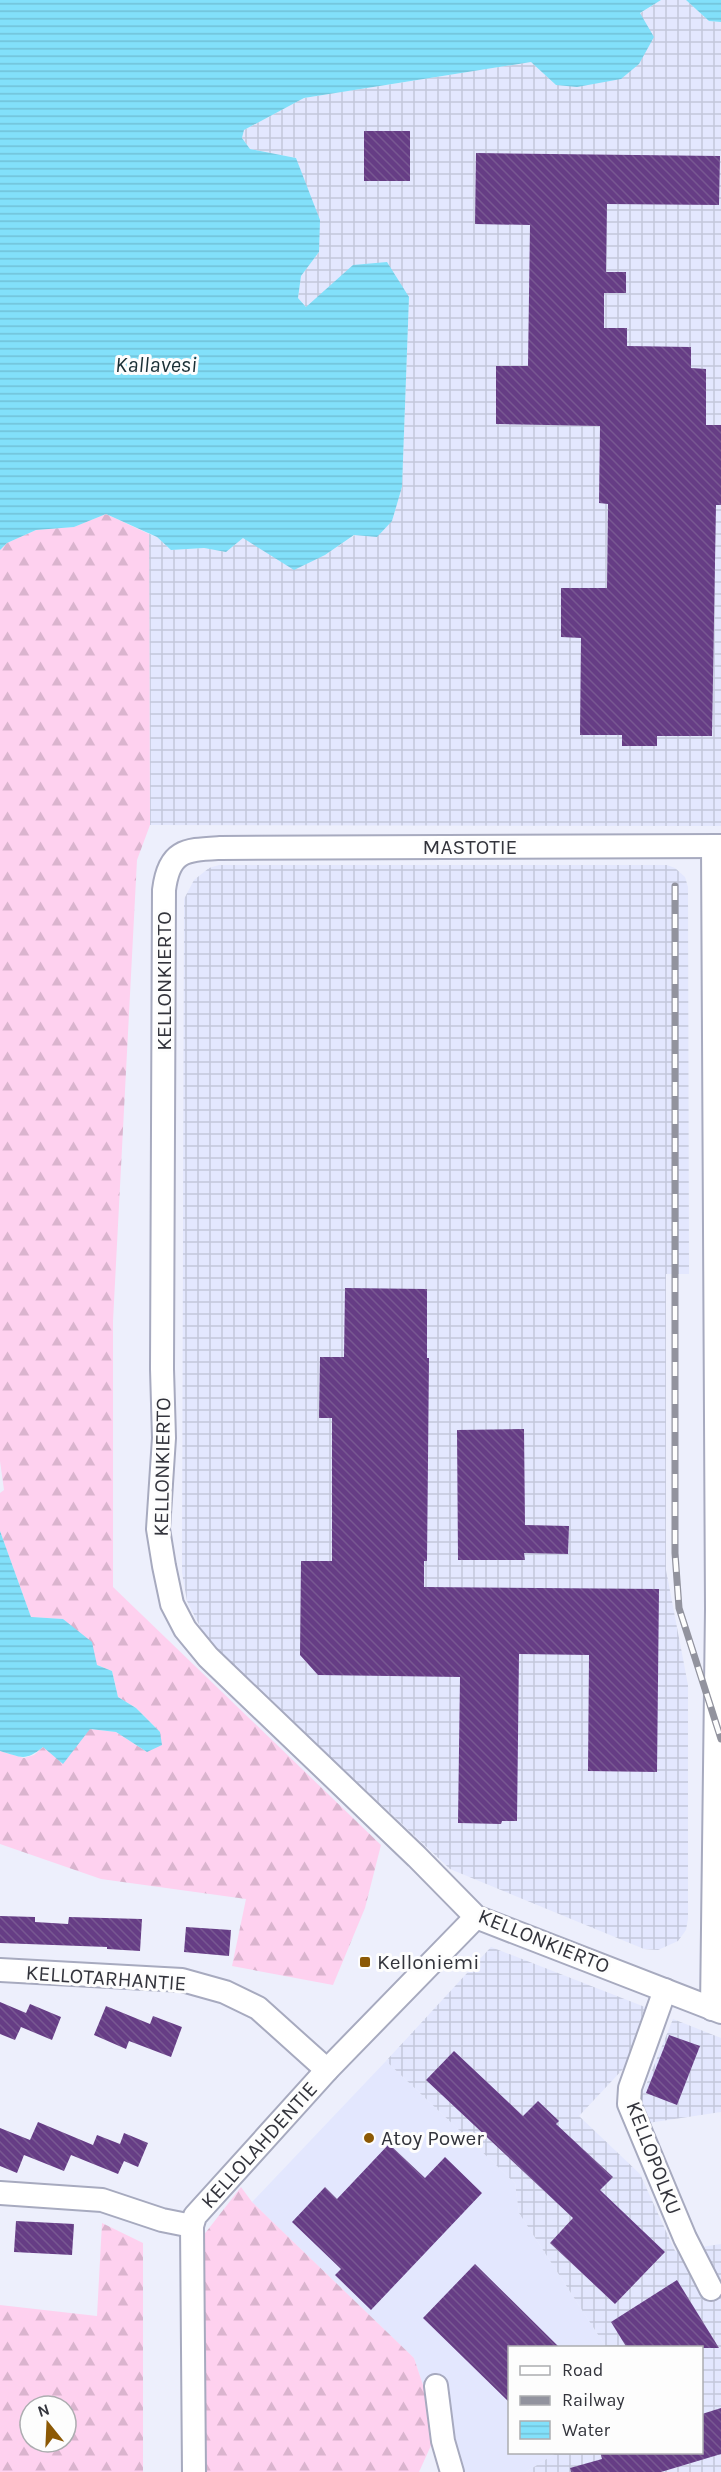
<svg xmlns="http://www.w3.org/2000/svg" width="721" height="2472" font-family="Karla,sans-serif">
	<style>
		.built { fill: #e3e7fe }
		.industrial { fill: url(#industrial-grid) }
		.forest { fill: url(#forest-firs); fill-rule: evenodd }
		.water { fill: url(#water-rules) }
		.building { fill: url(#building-back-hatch) }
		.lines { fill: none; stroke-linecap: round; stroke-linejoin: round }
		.minor-casing { stroke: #a7aabf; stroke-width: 26 }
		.minor { stroke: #fff; stroke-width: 22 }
		.rail-casing { stroke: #92939e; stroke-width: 7 }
		.rail { stroke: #fdfdfd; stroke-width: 4.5; stroke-dasharray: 14; stroke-linecap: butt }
		.poi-dot { fill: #8c5905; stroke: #fdfdfd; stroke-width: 2 }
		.labels { text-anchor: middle; stroke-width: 6; stroke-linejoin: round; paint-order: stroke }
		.street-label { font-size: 21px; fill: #33343c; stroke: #fdfdfd }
		.poi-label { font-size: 21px; fill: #33343c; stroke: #fdfdfd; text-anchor: start }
		.water-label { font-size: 22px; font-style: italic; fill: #1a3036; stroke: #fdfdfd }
	</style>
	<defs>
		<pattern id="industrial-grid" width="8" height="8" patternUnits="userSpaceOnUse" patternTransform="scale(1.5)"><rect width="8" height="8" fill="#e3e7fe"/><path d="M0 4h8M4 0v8" fill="none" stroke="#c3c7db"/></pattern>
		<pattern id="forest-firs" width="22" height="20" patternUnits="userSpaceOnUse" patternTransform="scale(1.5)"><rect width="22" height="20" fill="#fed1ef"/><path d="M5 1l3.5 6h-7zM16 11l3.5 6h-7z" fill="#dab4ce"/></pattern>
		<pattern id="water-rules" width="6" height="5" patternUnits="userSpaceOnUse" patternTransform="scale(1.5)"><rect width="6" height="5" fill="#82e0fa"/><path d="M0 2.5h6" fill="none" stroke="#71c1d7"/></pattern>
		<pattern id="building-back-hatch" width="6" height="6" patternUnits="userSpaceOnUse" patternTransform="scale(1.5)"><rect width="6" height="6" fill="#663d85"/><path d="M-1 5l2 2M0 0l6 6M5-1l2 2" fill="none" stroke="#785892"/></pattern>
	</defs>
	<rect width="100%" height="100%" fill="#edeffc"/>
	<polygon class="built" points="386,2061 515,2183 519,2213 606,2347 510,2348 510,2452 556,2453 526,2472 452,2472 414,2358 252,2202"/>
	<g class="industrial">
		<polygon points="661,0 686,0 709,21 721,22 721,826 150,825 149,534 157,537 171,550 204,548 226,552 243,538 325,555 355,535 392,521 402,487 409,297 306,307 298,298 301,276 319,252 296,158 250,149 242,138 244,130 304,98 531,62 556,85 639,14"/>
		<polygon points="219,865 667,865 675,868 685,877 688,887 689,1274 666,1274 666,1570 688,1685 688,1919 686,1930 678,1941 658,1950 644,1949 450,1869 208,1642 187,1601 182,1573 184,899 194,880 209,868"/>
		<polygon points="491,1947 645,2007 624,2068 579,2116 640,2174 675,2251 721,2244 721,2472 526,2472 556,2453 702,2452 702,2348 606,2347 519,2213 515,2183 386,2061"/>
		<polygon points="673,2019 721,2038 721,2112 648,2123 639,2102"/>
	</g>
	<g class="forest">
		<polygon points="106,514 149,534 150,825 137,860 113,1321 113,1587 381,1845 365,1908 333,1985 232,1966 246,1899 101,1879 0,1844 0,1751 24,1758 34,1755 43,1747 90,1729 116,1732 147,1752 160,1732 136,1708 118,1697 112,1671 97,1665 63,1619 31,1617 0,1531 0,1493 4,1490 0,1461 0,550 7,543 36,530 74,527"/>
		<polygon points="241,2187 252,2202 414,2358 438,2430 419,2472 204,2472 203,2236"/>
		<path d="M102 2223 143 2243V2472H0V2305L97 2316ZM30 2406H66V2442H30Z"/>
	</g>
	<g class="water">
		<polygon points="0,0 661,0 640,13 654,37 639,64 621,79 577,87 556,85 531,62 304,98 244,130 242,138 250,149 296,158 320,220 319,252 301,276 298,298 306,307 353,265 387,262 409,297 402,487 392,521 377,537 354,535 325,555 294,570 243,538 226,552 204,548 171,550 157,537 106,514 74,527 36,530 7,543 0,550"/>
		<polygon points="686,0 721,0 721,22 709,21"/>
		<path d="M0 1531 31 1617 63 1619 92 1642 97 1665 112 1671 118 1697 136 1708 160 1732 162 1745 147 1752 116 1732 90 1729 63 1764 43 1747C25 1762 21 1757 0 1751Z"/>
	</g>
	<g class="building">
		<rect x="364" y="131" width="46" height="50"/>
		<polygon points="476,153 720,156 719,205 607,204 606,272 626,272 626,293 604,293 604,328 627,328 627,346 691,347 691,368 706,369 706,425 721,425 721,505 716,505 712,736 657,736 657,746 622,746 622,735 580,735 581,638 561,637 561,588 607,588 608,504 599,503 600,426 496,424 496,366 528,366 530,225 475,224"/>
		<polygon points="345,1288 427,1289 427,1358 429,1358 427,1561 424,1561 424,1587 659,1589 657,1772 588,1771 589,1655 519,1654 517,1821 502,1821 501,1824 458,1823 460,1677 318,1675 300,1655 301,1561 332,1561 332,1418 319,1418 320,1357 344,1357"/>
		<polygon points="524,1429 525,1525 569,1526 568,1554 524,1553 525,1560 458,1560 457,1430"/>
		<polygon points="0,1916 35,1917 35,1922 68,1924 69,1917 142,1919 140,1951 107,1949 107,1947 0,1943"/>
		<polygon points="186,1927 231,1930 229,1956 184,1952"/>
		<polygon points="0,2002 26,2013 30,2004 61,2017 52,2040 21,2027 15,2040 0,2034"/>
		<polygon points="106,2006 150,2024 153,2016 182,2027 171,2057 129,2041 126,2049 94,2035"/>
		<polygon points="669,2035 700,2046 677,2105 646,2093"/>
		<polygon points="454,2051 523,2116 538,2101 559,2121 556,2124 613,2177 600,2190 665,2252 615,2304 550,2243 573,2218 426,2080"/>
		<polygon points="38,2122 93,2145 97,2135 120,2144 124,2133 148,2143 138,2167 124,2161 118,2174 71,2155 64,2171 24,2155 17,2173 0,2166 0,2128 30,2140"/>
		<polygon points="389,2144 425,2178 445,2157 482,2193 371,2310 335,2275 341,2269 292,2222 325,2187 337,2199"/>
		<polygon points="16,2221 74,2224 72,2255 14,2252"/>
		<polygon points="475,2264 560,2348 510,2348 510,2403 423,2318"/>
		<polygon points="677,2280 719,2348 627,2348 611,2322"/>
		<polygon points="721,2408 721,2454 661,2472 571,2472 570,2468 602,2459 600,2452 702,2452 702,2414"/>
	</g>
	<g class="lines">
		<defs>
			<g id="minor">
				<path d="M721 846 220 848C185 850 169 850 164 890L162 1369 164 1438 158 1529 164 1566 172 1604 185 1629 208 1657 417 1857 476 1917 721 2012"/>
				<polyline points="0,1970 182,1980 225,1992 258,2008 327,2070"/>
				<polyline points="665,1990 630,2088 629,2104 685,2238 711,2289"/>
				<polyline points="712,2009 717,1609 713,846"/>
				<polyline points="0,2193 102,2200 162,2220 192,2226"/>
				<polyline points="436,2386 443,2441 452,2472"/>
				<polyline points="194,2472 192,2226 195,2216 327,2070 476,1917"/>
			</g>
		</defs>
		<use href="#minor" class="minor-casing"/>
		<use href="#minor" class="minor"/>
		<defs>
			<polyline id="rail" points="675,886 675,1553 679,1608 721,1739"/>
		</defs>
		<use href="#rail" class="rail-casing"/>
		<use href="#rail" class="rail"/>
	</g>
	<g class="poi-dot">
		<rect x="359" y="1956" width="12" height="12" rx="3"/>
		<circle cx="369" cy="2138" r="6"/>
	</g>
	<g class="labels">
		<g class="street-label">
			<text x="470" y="854">MASTOTIE</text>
			<text transform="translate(164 981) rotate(-90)" y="7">KELLONKIERTO</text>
			<text transform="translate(162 1467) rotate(-89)" y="7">KELLONKIERTO</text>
			<text transform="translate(544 1941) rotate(22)" y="7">KELLONKIERTO</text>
			<text transform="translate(106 1978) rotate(4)" y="7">KELLOTARHANTIE</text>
			<text transform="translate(259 2145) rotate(-48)" y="7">KELLOLAHDENTIE</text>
			<text transform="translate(654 2158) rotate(69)" y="7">KELLOPOLKU</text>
		</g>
		<g class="poi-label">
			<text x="377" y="1969">Kelloniemi</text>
			<text x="381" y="2145">Atoy Power</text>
		</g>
		<g class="water-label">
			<text x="156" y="372">Kallavesi</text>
		</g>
	</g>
	<rect x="508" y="2346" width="195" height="108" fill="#fdfdfd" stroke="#acadb0" stroke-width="1.5"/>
	<rect x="520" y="2366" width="30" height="9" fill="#ffffff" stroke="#acadb0" stroke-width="1.5"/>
	<text x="562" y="2376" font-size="18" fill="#33343c">Road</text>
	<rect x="520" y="2396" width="30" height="9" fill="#92939e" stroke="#acadb0" stroke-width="1.5"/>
	<text x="562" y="2406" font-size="18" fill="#33343c">Railway</text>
	<rect x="520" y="2421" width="30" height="18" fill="url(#water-rules)" stroke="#acadb0" stroke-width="1.5"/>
	<text x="562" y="2436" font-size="18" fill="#33343c">Water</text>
	<g transform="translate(48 2424) rotate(342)"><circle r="28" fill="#fdfdfd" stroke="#acadb0" stroke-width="1.5"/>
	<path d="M0-4.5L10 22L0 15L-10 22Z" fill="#8c5905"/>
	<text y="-9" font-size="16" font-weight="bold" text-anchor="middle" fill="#33343c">N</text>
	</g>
</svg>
